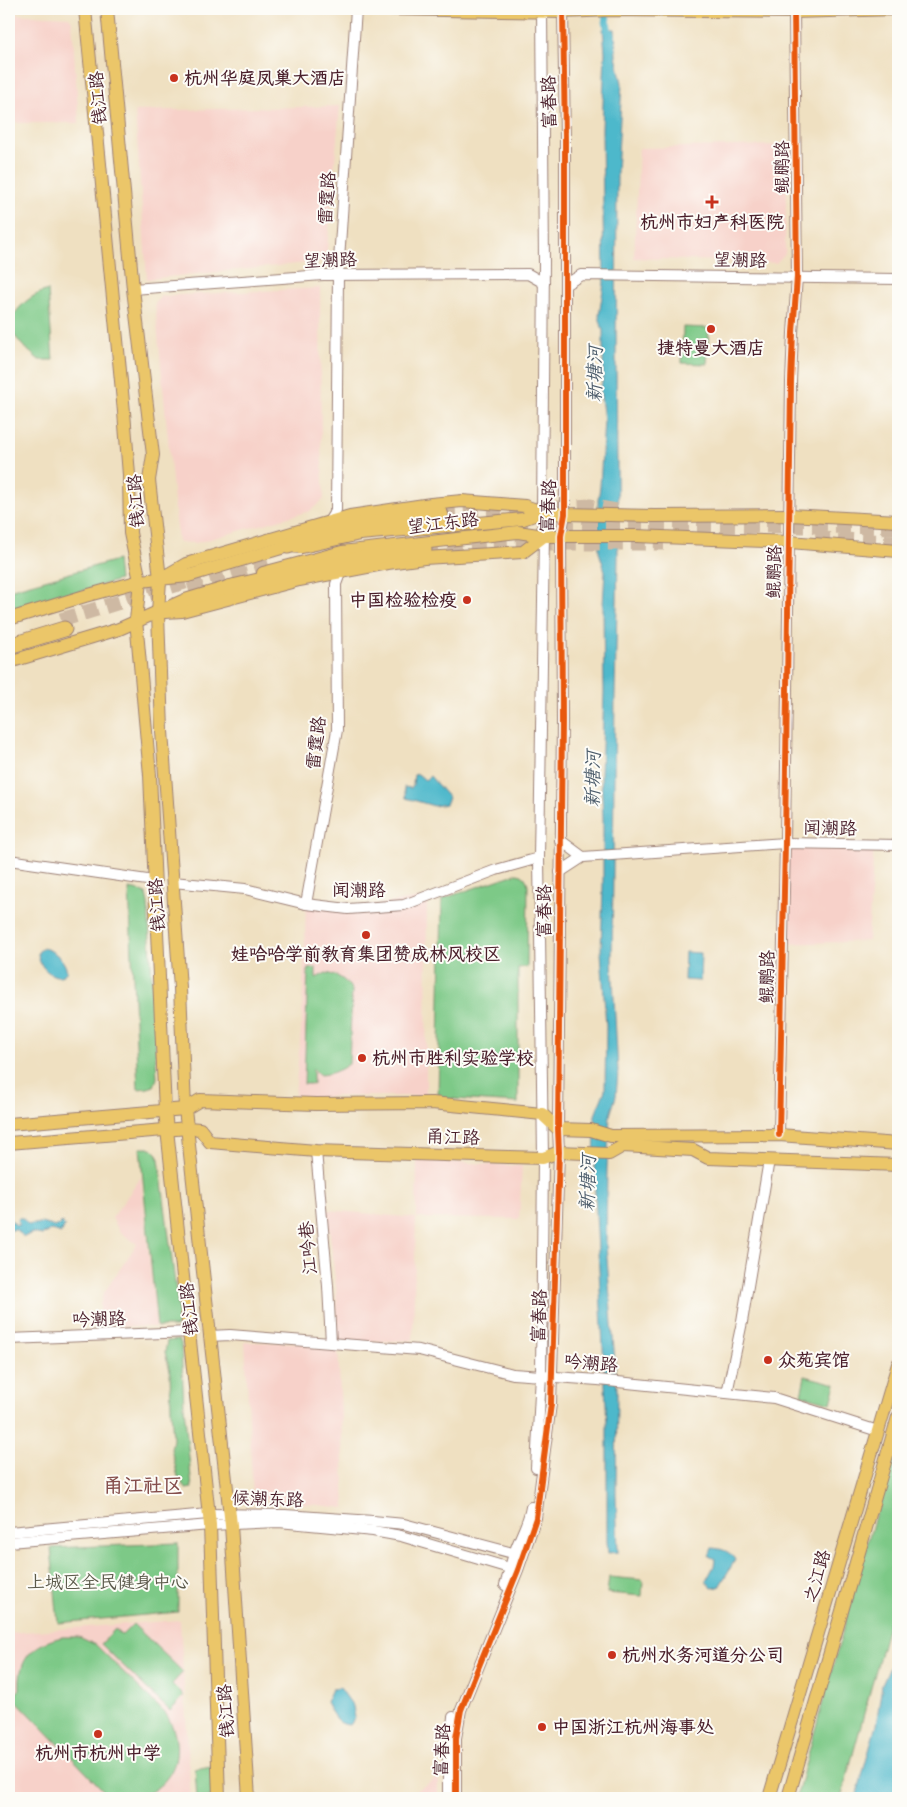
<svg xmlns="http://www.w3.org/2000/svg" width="907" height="1807" font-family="Mynerve,'LXGW WenKai TC',sans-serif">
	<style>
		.built { fill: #f7d1c9 }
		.green { fill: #7dc987; stroke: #647459 }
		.water { fill: #4eb8cb; stroke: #4c6c7b }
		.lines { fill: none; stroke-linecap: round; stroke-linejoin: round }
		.canal { stroke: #4eb8cb; stroke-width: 8 }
		.highway-tunnel { stroke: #ceb9a3; stroke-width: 15; stroke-dasharray: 15 8; stroke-linecap: butt }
		.minor-casing { stroke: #9c8076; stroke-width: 12 }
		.major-casing { stroke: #9c8076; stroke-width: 14 }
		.highway-casing { stroke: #9c8076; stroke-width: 17 }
		.minor { stroke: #fff; stroke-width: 10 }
		.major { stroke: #ebc669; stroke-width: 12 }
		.highway { stroke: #ebc669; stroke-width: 15 }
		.cycleway-casing { stroke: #fdfcf7; stroke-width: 9 }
		.cycleway { stroke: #e8590c; stroke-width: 6 }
		.poi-dot { fill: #c8321e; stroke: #fdfcf7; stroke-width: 2 }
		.labels { text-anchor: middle; stroke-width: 4; stroke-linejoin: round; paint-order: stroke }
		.poi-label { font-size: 18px; font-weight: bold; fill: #4a1f2b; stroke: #fdfcf7; text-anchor: start }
		.street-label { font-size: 18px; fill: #4a1f2b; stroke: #fdfcf7 }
		.park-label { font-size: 18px; fill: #5c5a4b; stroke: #fdfcf7 }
		.water-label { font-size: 19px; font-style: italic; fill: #4c5c6b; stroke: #fdfcf7 }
		.quarter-label { font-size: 20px; font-weight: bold; fill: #854e4c; stroke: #fdfcf7 }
	</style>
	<rect width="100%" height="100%" fill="#fdfcf7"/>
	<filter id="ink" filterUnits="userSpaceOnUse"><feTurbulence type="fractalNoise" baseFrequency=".02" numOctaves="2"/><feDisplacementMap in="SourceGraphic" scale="10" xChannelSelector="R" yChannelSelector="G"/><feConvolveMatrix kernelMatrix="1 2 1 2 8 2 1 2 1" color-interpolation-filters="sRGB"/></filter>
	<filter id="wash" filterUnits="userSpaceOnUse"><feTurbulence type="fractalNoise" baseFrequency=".0096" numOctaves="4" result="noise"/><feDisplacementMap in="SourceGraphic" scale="20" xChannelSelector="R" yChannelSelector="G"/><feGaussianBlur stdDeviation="1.12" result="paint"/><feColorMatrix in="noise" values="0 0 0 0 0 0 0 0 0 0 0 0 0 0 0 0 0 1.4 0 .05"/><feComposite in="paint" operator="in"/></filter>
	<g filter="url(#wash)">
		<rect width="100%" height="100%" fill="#efe0c1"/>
		<g class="built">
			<polygon points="9,14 69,17 72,21 79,123 18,123 9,117"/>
			<polygon points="340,106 326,261 147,279 135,111"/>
			<polygon points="782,145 787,150 785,254 776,263 634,258 639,148"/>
			<polygon points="320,288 321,447 324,499 310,511 196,543 178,542 155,304 161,296"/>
			<polygon points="785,843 874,845 868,941 783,944"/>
			<polygon points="427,897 426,1096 336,1096 315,1098 295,1095 302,1020 306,904 348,909"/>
			<polygon points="417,1160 522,1166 519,1219 416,1218 413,1340 338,1344 345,1508 253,1498 245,1342 338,1343 336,1287 327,1210 416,1218"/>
			<polygon points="141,1177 156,1327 100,1326 100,1305 103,1294 137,1244 120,1232 112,1218"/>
			<polygon points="180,1620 191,1798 9,1798 9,1633"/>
			<polygon points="438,1777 438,1798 404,1798"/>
		</g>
		<g class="green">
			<path d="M48 290 53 360H39L23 346 14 335 11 319C21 304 31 295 48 290Z"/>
			<polygon points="683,327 709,328 707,364 682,363"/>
			<polygon points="117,560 119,580 9,613 9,590"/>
			<path d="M515 874C523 874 526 877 528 885L527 967 518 968V1103L438 1098 442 899Z"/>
			<polygon points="129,889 140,891 146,894 148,903 157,1078 154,1086 148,1088 138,1089"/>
			<path d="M316 968V978L326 973C338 975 345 979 352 990L349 1064C339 1071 331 1074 320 1075L313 1069V1084H304L308 969Z"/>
			<polygon points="140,1148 152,1148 157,1153 159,1159 180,1322 176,1327 157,1327"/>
			<polygon points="179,1340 181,1343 184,1407 192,1488 186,1489 178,1477 171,1449 173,1439 171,1411 170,1371 165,1352 167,1341"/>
			<polygon points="805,1376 836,1384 831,1403 801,1395"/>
			<polygon points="898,1434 898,1589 841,1798 796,1798"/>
			<polygon points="178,1543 178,1612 58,1623 51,1548"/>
			<polygon points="609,1577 643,1580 642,1596 607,1593"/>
			<polygon points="133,1624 183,1672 172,1684 184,1696 170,1711 101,1644 115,1629 122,1635"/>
			<path d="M62 1637H79L96 1645 166 1714C175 1728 179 1746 175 1762 168 1787 139 1804 114 1798 110 1797 105 1792 102 1789L13 1697 20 1689C18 1658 33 1644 62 1637Z"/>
			<polygon points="216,1765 217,1798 197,1798 195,1769"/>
		</g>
		<g class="water">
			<polygon points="603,29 615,29 616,56 622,83 617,172 616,366 618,558 615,694 612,961 618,1072 616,1096 610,1115 607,1168 606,1245 617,1390 616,1494 618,1552 608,1553 607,1541 607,1424 594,1174 595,1115 605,1090 606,1026 601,952 603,886 603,817 601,774 604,692 603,605 605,571 599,552 598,500 600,487 604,420 600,390 603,378 603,331 599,316 604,283 602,129 605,52"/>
			<polygon points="418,774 425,780 430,776 449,798 446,804 434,806 406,798 404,787 411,788 413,785 414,775"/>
			<path d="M43 948C55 951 64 959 67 971 60 982 46 973 41 964 39 961 38 956 38 952Z"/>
			<polygon points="685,952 701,953 700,981 684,980"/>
			<path d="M9 1218 16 1225 19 1224 17 1219C24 1215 24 1222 29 1225L42 1223 55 1227 62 1223 65 1226 61 1233 51 1230 42 1235 32 1233 24 1237 15 1229 9 1231Z"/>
			<path d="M712 1548C723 1549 730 1551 735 1560L719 1587 712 1588 706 1581 714 1566 715 1559 709 1556Z"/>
			<polygon points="898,1649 898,1798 856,1798 876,1725 882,1685"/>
			<path d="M340 1688 353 1706 355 1718 350 1725C336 1725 332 1713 326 1702L332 1689Z"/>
		</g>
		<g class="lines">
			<polyline class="canal" points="605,9 609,39"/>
		</g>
	</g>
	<g filter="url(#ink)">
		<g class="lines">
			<g class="highway-tunnel">
				<polyline points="441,515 590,506 623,512"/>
				<polyline points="513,523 898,527"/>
				<polyline points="815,539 898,542"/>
				<polyline points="424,550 549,543 664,543"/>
				<polyline points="189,591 277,564"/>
				<polyline points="61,620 201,577"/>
			</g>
			<defs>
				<g id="minor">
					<polyline points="565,285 581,275 898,279"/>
					<polyline points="133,289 323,275 528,274 544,283"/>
					<polyline points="328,523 336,510 338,275 356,9"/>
					<polyline points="560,840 583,857"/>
					<polyline points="9,860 154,881"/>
					<polyline points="560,872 583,857 785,843 898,845"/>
					<polyline points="173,882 245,889 306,904 348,909 404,905 496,870 539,858"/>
					<polyline points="306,904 337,730 336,584 341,571"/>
					<polyline points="779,1135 785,843 791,382 793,333 797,277 794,9"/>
					<polyline points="316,1151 328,1286 331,1343"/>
					<polyline points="209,1336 230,1335 419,1350 513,1374 598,1380 774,1398 878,1431"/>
					<polyline points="9,1339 190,1332"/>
					<polyline points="727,1393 742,1322 769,1160"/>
					<polyline points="536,1468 541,1375 543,1158 539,858 544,536 542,512 544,263 542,9"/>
					<polyline points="9,1532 208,1514 285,1515 373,1521 404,1524 520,1555"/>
					<polyline points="9,1542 210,1525 279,1522 373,1531 401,1536 516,1570"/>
					<path d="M505 1585C509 1574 511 1562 515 1551 520 1536 529 1522 531 1507"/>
					<polyline points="448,1798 448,1758 453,1717"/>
					<polyline points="456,1798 456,1738 461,1710 518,1570 536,1518 551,1404 559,1152 558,1129 562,720 561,536 565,514 565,140 563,9"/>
				</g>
				<g id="major">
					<polyline points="85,9 124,412 129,475 130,533 140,581 136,620 150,775 165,1111 210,1525 219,1798"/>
					<polyline points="107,9 133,289 153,455 149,480 160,579 158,613 162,731 180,988 185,1109 231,1525 249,1798"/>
					<polyline points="386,9 563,12 611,10 794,12 898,9"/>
					<polyline points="263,573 342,552 518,532 544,536 636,536 790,542 898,551"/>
					<polyline points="160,579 186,564 350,516 431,504 462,501 525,506 542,512 565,514 654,516 790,515 898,521"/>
					<polyline points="165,612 182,611 299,580 388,563 424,558 523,552 544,536"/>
					<polyline points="9,619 85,596 140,581 188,576 288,546 302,547 360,534 523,519 542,512"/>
					<polyline points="9,662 119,629 185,600 235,585"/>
					<polyline points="9,1124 185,1109 200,1100 316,1104 432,1103 542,1114 558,1129 591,1130 611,1136 779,1135 898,1144"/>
					<polyline points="9,1143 188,1128 200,1129 210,1142 316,1151 543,1158 559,1152 609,1154 623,1146 693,1150 708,1158 898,1165"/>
					<polyline points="769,1798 898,1364"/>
					<polyline points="788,1798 898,1417"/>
				</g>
				<g id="highway">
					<path d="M288 546C327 525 396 520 441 515"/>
					<path d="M228 588C293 573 357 556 424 550"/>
					<polyline points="9,646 64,629"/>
				</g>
			</defs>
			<use href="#minor" class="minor-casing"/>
			<use href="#major" class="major-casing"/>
			<use href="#highway" class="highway-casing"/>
			<use href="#minor" class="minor"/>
			<use href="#major" class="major"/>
			<use href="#highway" class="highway"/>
			<defs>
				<g id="cycleway">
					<polyline points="779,1135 785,843 791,382 793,333 797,277 794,9"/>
					<polyline points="456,1798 456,1738 461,1710 518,1570 536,1518 551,1404 559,1152 558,1129 562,720 561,536 565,514 565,140 563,9"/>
				</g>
			</defs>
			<use href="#cycleway" class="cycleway-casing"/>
			<use href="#cycleway" class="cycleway"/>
		</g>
	</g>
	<g class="poi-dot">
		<circle cx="174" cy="78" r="5"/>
		<path d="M709.5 194.5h5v5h5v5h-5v5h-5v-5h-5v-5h5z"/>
		<circle cx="711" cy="329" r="5"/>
		<circle cx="467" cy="600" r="5"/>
		<circle cx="366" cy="935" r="5"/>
		<circle cx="362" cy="1058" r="5"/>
		<circle cx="768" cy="1360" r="5"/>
		<circle cx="612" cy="1655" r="5"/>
		<circle cx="542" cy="1727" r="5"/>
		<circle cx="98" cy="1734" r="5"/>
	</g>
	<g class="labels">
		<g class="poi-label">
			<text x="184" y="84">杭州华庭凤巢大酒店</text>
			<text x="712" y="228" text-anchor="middle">杭州市妇产科医院</text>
			<text x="711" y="354" text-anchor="middle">捷特曼大酒店</text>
			<text x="457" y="606" text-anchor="end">中国检验检疫</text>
			<text x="366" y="960" text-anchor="middle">娃哈哈学前教育集团赞成林风校区</text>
			<text x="372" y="1064">杭州市胜利实验学校</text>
			<text x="778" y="1366">众苑宾馆</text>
			<text x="622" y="1661">杭州水务河道分公司</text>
			<text x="552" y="1733">中国浙江杭州海事处</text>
			<text x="98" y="1759" text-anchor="middle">杭州市杭州中学</text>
		</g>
		<g class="street-label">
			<text transform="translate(98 98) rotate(-95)" y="6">钱江路</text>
			<text transform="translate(549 102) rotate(-91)" y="6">富春路</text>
			<text transform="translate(782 167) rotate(-90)" y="6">鲲鹏路</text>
			<text transform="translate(327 198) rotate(-86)" y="6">雷霆路</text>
			<text transform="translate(330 260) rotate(-2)" y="6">望潮路</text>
			<text transform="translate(740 260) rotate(1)" y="6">望潮路</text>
			<text transform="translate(136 501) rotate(-94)" y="6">钱江路</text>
			<text transform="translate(548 506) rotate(-87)" y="6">富春路</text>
			<text transform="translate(443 523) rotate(-7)" y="6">望江东路</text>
			<text transform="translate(774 572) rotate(-89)" y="6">鲲鹏路</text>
			<text transform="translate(316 743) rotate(-83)" y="6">雷霆路</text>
			<text transform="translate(830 828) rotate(1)" y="6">闻潮路</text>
			<text x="359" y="896">闻潮路</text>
			<text transform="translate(157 905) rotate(-94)" y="6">钱江路</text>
			<text transform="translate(544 911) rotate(-90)" y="6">富春路</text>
			<text transform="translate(767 977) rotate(-89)" y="6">鲲鹏路</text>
			<text transform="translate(453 1137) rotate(2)" y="6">甬江路</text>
			<text transform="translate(308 1248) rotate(-95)" y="6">江吟巷</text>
			<text transform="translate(189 1309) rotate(-96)" y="6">钱江路</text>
			<text transform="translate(539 1316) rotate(-88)" y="6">富春路</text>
			<text transform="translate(99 1319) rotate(-2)" y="6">吟潮路</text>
			<text transform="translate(591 1363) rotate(5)" y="6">吟潮路</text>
			<text transform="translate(268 1499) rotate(2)" y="6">候潮东路</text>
			<text transform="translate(817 1576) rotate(-74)" y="6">之江路</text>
			<text transform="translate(226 1711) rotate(-94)" y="6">钱江路</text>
			<text transform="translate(442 1750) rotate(-87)" y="6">富春路</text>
		</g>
		<g class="park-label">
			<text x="108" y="1588">上城区全民健身中心</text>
		</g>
		<g class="water-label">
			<text transform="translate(594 374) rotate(-89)" y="7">新塘河</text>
			<text transform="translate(592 779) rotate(-89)" y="7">新塘河</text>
			<text transform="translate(587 1183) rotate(-88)" y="7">新塘河</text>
		</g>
		<g class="quarter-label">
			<text x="143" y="1492">甬江社区</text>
		</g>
	</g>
	<rect width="907" height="1807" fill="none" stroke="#fdfcf7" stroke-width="30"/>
</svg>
